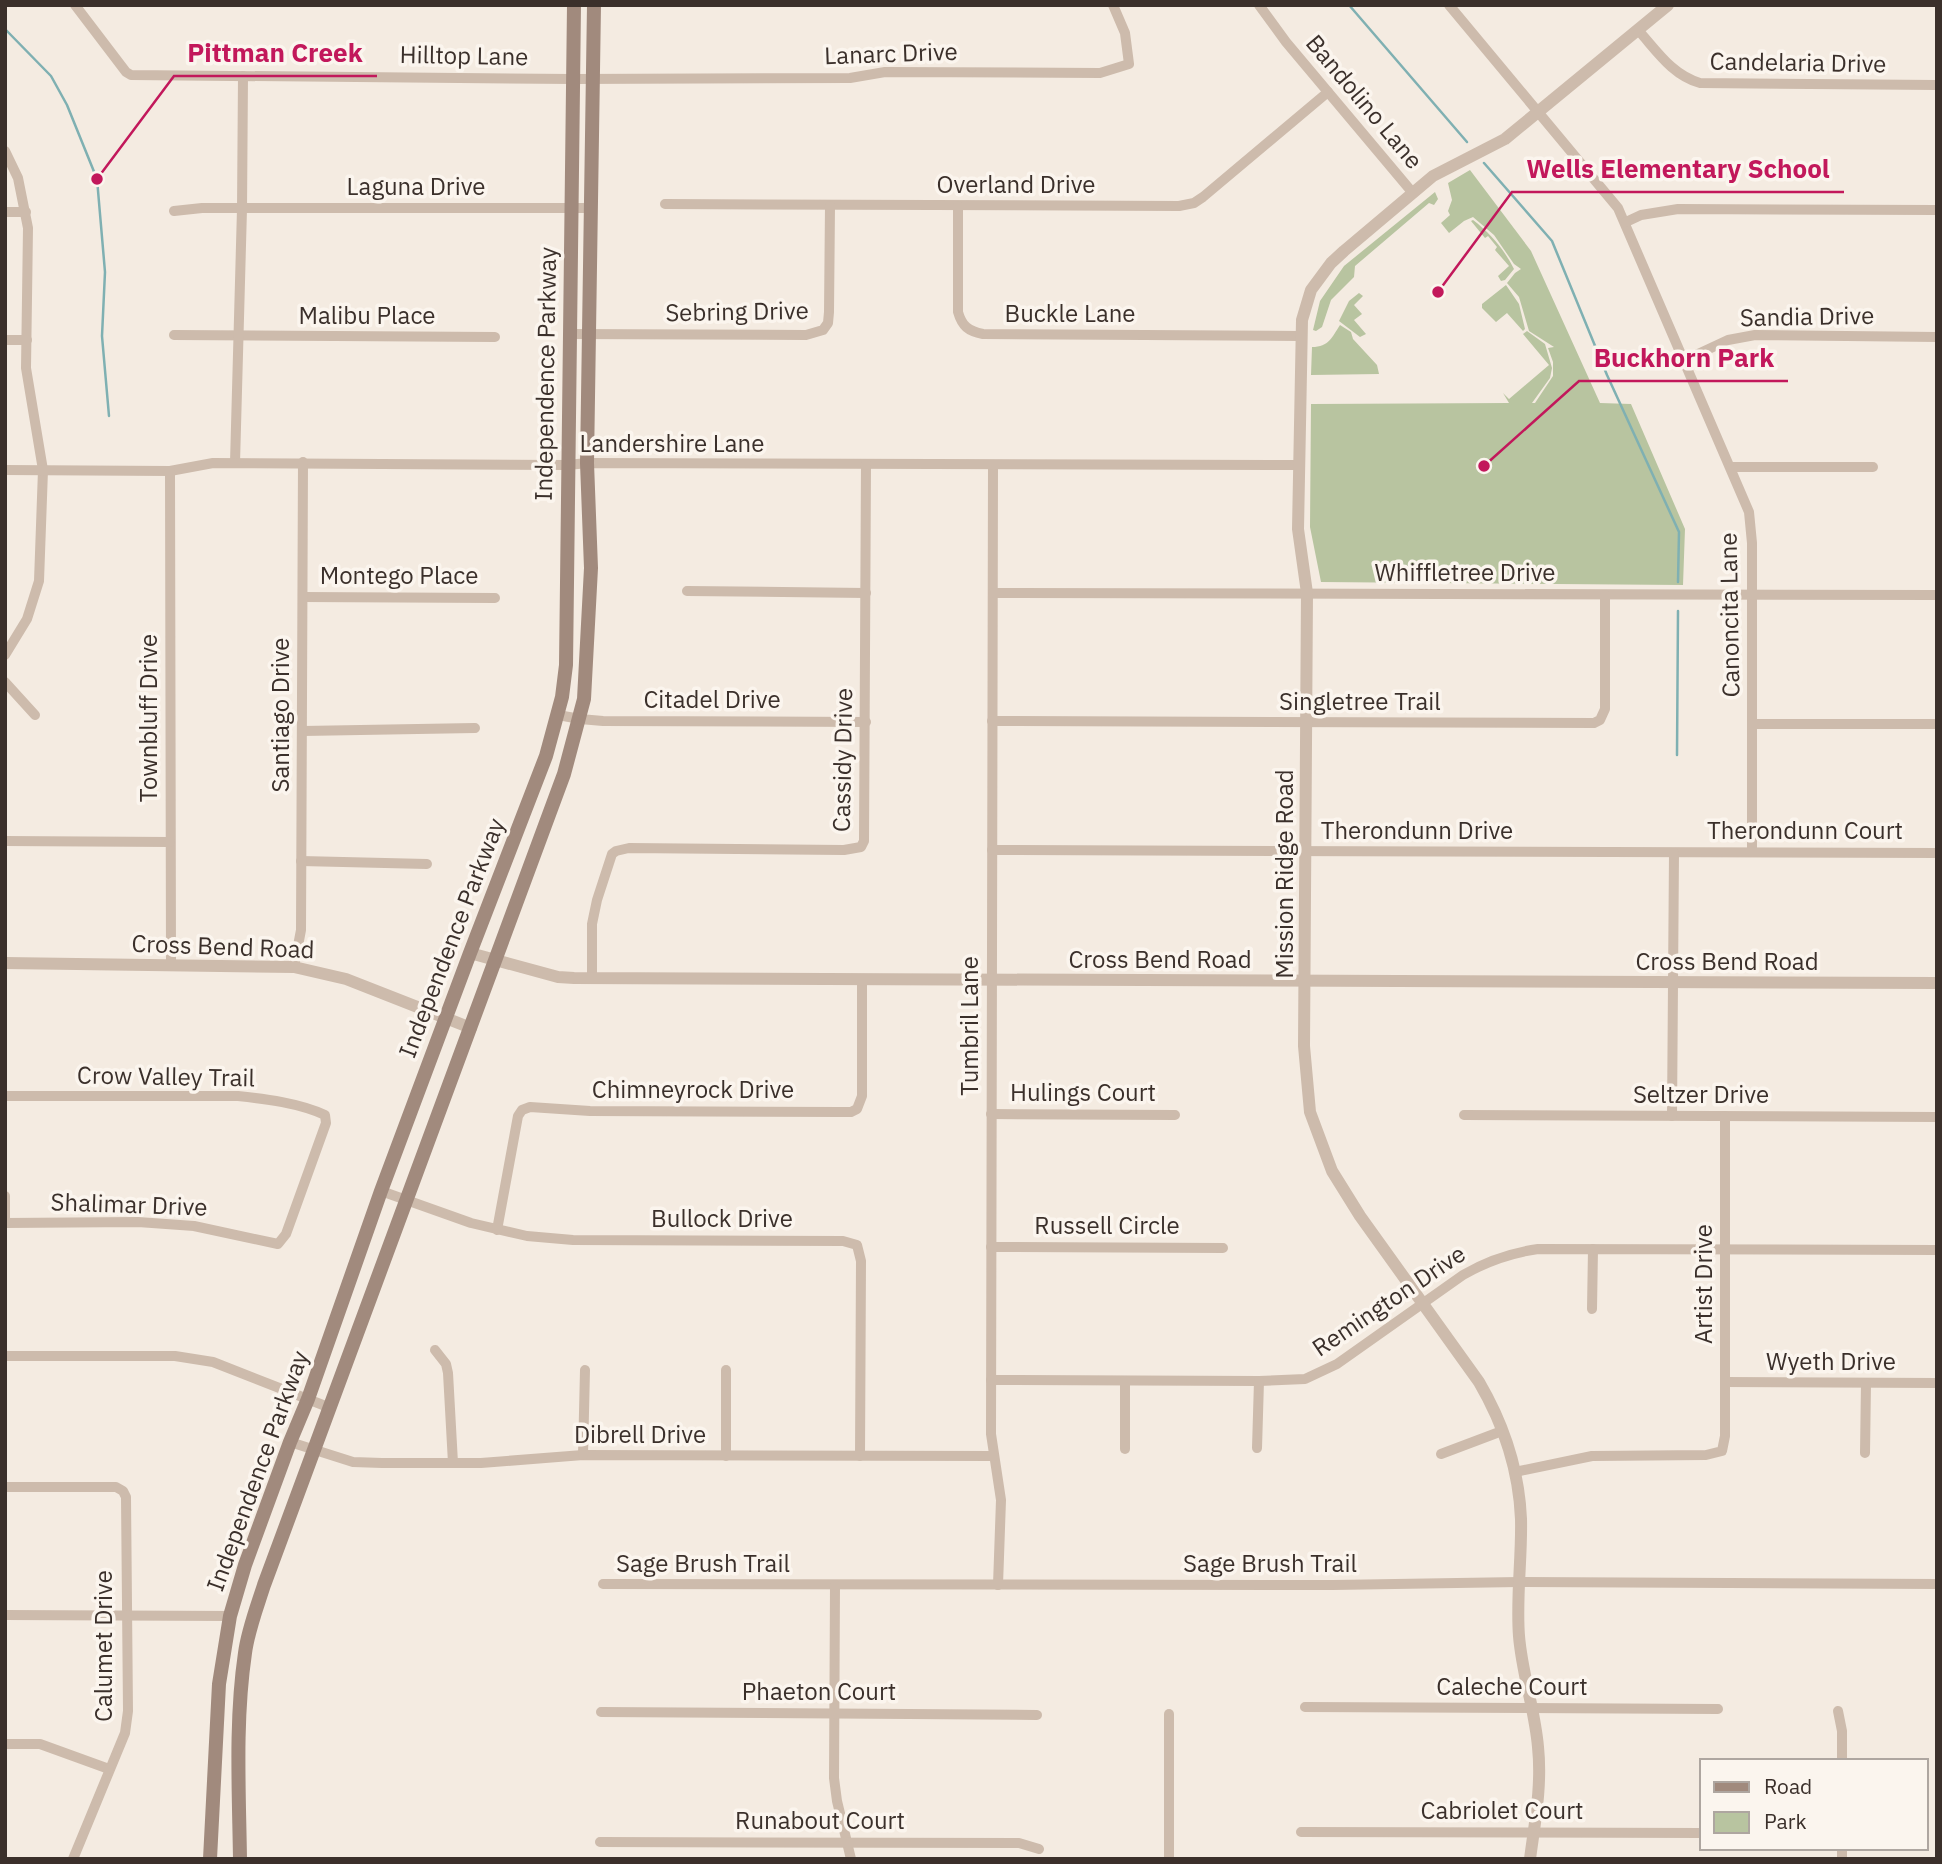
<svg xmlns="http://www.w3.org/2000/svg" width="1942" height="1864" font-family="'IBM Plex Sans',sans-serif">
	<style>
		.green { fill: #b8c4a0 }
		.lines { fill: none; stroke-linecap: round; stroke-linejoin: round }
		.stream { stroke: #7fb0b2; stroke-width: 2.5 }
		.minor { stroke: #cdbbac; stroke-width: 10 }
		.tertiary { stroke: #cdbbac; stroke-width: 12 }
		.secondary { stroke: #a18a7d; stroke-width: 14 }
		.labels { text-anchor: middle; stroke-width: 7; stroke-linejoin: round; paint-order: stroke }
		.street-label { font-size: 24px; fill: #3b302b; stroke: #fbf5ee }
		.leader { fill: none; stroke: #c2185b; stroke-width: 2.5 }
		.callout-dot { fill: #c2185b; stroke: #fbf5ee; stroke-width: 2.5 }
		.callout-label { font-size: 26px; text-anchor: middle; font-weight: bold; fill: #c2185b; stroke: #fbf5ee; stroke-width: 7; stroke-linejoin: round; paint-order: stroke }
	</style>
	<rect width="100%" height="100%" fill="#f4ebe1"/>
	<g class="green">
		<polygon points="1470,170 1531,251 1600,403 1631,404 1685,529 1683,585 1321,582 1310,527 1311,404 1509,403 1503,393 1509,399 1549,365 1523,334 1527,331 1545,344 1552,368 1550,378 1532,403 1535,403 1553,376 1553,362 1548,348 1554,347 1529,331 1519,297 1507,283 1515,273 1521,269 1514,264 1494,235 1473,217 1464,221 1449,233 1441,223 1450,215 1448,211 1452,200 1448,183"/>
		<polygon points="1435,192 1438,199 1434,205 1429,203 1355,266 1354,277 1331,300 1322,327 1316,331 1313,330 1320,301 1344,266"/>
		<path d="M1473 220C1490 233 1504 249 1514 269L1505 280 1501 281 1498 276 1509 266 1495 250 1497 247 1488 236 1485 238 1471 221Z"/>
		<polygon points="1506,285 1519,304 1525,329 1523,331 1507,313 1496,322 1482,308 1482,304"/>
		<polygon points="1359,293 1363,296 1354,305 1362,314 1354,320 1366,334 1360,337 1339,321 1349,301"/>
		<path d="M1340 325 1351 332 1353 339 1377 365 1379 374 1311 375 1312 347C1329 347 1332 337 1340 325Z"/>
	</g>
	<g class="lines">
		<g class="stream">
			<polyline points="1349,5 1467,142"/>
			<polyline points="5,29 51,76 67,105 97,179 105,272 102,336 109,416"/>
			<polyline points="1484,163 1552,241 1607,375 1679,532 1678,582"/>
			<polyline points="1677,755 1678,611"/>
		</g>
		<g class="minor">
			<polyline points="75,5 126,72 131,75 573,79 850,78 885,72 1100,73 1129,64 1125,33 1113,5"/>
			<polyline points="1259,5 1286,42 1412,192"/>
			<polyline points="1449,5 1618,208 1749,512 1752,543 1752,852"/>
			<path d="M1638 30C1657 51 1672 75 1700 83L1937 85"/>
			<polyline points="5,151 18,178 28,228 26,368 43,470 39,581 27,619 5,655"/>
			<polyline points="665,204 1179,206 1194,203 1203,197 1328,92"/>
			<path d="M958 206V312C962 326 968 331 983 334L1300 336"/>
			<polyline points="174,211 202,208 590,208"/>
			<polyline points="5,212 26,212"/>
			<polyline points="1626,222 1641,215 1678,209 1937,210"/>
			<polyline points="569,334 806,335 823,330 828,323 829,312 830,206"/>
			<polyline points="174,335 495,337"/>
			<polyline points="5,340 27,340"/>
			<polyline points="1683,361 1728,340 1755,335 1937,337"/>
			<polyline points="235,463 242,209 243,76"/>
			<polyline points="993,465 991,1434 1001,1500 998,1585"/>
			<polyline points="1731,467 1873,467"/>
			<polyline points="5,470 170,471 213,463 568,465 587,463 1298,465"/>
			<polyline points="170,471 171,964"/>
			<polyline points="687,591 866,593"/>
			<polyline points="993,593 1937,595"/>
			<polyline points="303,597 495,598"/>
			<polyline points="5,682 35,715"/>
			<polyline points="558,715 580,719 603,721 866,722"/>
			<polyline points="992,721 1594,723 1600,720 1605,709 1605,595"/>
			<polyline points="1752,724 1937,724"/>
			<polyline points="303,731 475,728"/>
			<polyline points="5,841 170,842"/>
			<polyline points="992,850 1937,853"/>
			<polyline points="301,861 427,864"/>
			<polyline points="294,967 301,930 303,462"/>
			<polyline points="592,979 592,924 597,900 612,854 616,851 629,848 844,850 861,847 864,841 866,464"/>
			<path d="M5 1096H238C266 1099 299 1103 325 1115L326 1123 286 1234 278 1244 194 1226 138 1222 5 1223"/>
			<polyline points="991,1114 1175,1115"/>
			<polyline points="1464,1115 1937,1117"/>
			<polyline points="1672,1116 1674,853"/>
			<polyline points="381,1191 471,1223 527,1236 573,1240 843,1241 857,1245 861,1261 860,1456"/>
			<polyline points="5,1196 5,1220"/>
			<polyline points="497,1230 518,1116 522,1110 530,1107 590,1111 841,1112 851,1112 857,1109 862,1096 862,980"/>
			<polyline points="991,1247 1223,1248"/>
			<polyline points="1592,1309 1593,1249"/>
			<polyline points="435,1350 446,1364 448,1373 453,1463"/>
			<polyline points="5,1356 175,1356 213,1362 328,1407"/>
			<path d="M991 1380 1259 1381 1305 1379 1337 1364 1463 1275C1487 1261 1510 1253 1538 1249L1937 1250"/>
			<polyline points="1125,1381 1125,1449"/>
			<polyline points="1725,1382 1937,1383"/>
			<polyline points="290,1442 353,1462 382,1463 481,1463 583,1455 994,1456"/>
			<polyline points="1257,1448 1259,1381"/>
			<polyline points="1865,1453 1866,1383"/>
			<polyline points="1441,1454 1502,1431"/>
			<polyline points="583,1455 585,1370"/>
			<polyline points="726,1456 726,1370"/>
			<polyline points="1515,1472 1592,1456 1706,1455 1722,1451 1725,1436 1725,1116"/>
			<polyline points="5,1487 116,1487 123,1491 126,1497 128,1711 125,1733 73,1859"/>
			<polyline points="603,1584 1333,1585 1519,1582 1937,1584"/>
			<polyline points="835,1585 834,1778 837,1801 851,1859"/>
			<polyline points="5,1615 230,1616"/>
			<polyline points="1305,1707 1718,1709"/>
			<polyline points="1838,1711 1842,1731 1842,1761"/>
			<polyline points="601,1712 1037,1715"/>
			<polyline points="5,1744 40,1744 109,1769"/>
			<polyline points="1301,1832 1702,1833"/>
			<polyline points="600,1842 1019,1843 1039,1849"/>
			<polyline points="1842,1848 1842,1859"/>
			<polyline points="1169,1859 1169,1714"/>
		</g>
		<g class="tertiary">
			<polyline points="470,953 558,977 574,978 1937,983"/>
			<polyline points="5,963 294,967 346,979 471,1028"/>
			<path d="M1530 1859C1535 1821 1542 1785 1538 1747 1535 1710 1522 1674 1519 1636 1516 1597 1522 1558 1521 1519 1519 1471 1503 1423 1479 1382L1360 1216 1332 1171 1310 1112 1304 1046 1307 593 1298 529 1302 320 1311 290 1331 263 1344 251 1433 176 1505 139 1668 5"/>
		</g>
		<g class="secondary">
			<polyline points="210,1859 219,1684 230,1616 245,1565 290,1442 308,1399 381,1191 470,953 546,756 562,697 566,665 574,5"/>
			<path d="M240 1859C239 1791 235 1721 245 1653 248 1630 257 1607 264 1585L564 774 584 699 591 568 587 463 594 5"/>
		</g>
	</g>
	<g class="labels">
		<g class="street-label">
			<text transform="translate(891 54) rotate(-2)" y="8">Lanarc Drive</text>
			<text transform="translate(464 56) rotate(1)" y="8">Hilltop Lane</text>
			<text transform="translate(1798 63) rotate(1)" y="8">Candelaria Drive</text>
			<text transform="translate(1364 102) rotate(50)" y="8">Bandolino Lane</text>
			<text x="1016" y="193">Overland Drive</text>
			<text x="416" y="195">Laguna Drive</text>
			<text transform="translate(737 312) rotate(-1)" y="8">Sebring Drive</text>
			<text x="1070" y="322">Buckle Lane</text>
			<text x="367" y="324">Malibu Place</text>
			<text transform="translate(1807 317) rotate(-1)" y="8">Sandia Drive</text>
			<text transform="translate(546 374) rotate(-89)" y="8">Independence Parkway</text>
			<text x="672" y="452">Landershire Lane</text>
			<text x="1465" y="581">Whiffletree Drive</text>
			<text x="399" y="584">Montego Place</text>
			<text transform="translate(1730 615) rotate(-91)" y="8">Canoncita Lane</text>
			<text x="712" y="708">Citadel Drive</text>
			<text x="1360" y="710">Singletree Trail</text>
			<text transform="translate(281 715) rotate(-90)" y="8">Santiago Drive</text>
			<text transform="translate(149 718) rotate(-90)" y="8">Townbluff Drive</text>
			<text transform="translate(843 760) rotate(-89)" y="8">Cassidy Drive</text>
			<text x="1417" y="839">Therondunn Drive</text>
			<text x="1805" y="839">Therondunn Court</text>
			<text transform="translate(1285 874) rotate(-90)" y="8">Mission Ridge Road</text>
			<text transform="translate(452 938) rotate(-69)" y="8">Independence Parkway</text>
			<text transform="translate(223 947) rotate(2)" y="8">Cross Bend Road</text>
			<text x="1160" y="968">Cross Bend Road</text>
			<text x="1727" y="970">Cross Bend Road</text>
			<text transform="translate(970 1026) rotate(-90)" y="8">Tumbril Lane</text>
			<text transform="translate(166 1077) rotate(1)" y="8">Crow Valley Trail</text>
			<text x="693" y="1098">Chimneyrock Drive</text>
			<text x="1083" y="1101">Hulings Court</text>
			<text x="1701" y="1103">Seltzer Drive</text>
			<text transform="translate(129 1205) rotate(2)" y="8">Shalimar Drive</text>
			<text x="722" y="1227">Bullock Drive</text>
			<text x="1107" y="1234">Russell Circle</text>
			<text transform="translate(1704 1284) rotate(-90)" y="8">Artist Drive</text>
			<text transform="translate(1389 1301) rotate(-34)" y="8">Remington Drive</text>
			<text x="1831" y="1370">Wyeth Drive</text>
			<text x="640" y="1443">Dibrell Drive</text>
			<text transform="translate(258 1471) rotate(-70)" y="8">Independence Parkway</text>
			<text x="703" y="1572">Sage Brush Trail</text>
			<text x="1270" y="1572">Sage Brush Trail</text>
			<text transform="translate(104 1646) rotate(-90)" y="8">Calumet Drive</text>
			<text x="1512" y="1695">Caleche Court</text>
			<text x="819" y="1700">Phaeton Court</text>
			<text x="1502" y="1819">Cabriolet Court</text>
			<text x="820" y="1829">Runabout Court</text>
		</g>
	</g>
	<path class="leader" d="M97 179L174 76H377M1438 292L1512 192H1844M1484 466L1579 381H1788"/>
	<g class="callout-dot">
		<circle cx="97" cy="179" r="7"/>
		<circle cx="1438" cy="292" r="7"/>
		<circle cx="1484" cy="466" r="7"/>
	</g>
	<g class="callout-label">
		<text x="275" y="62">Pittman Creek</text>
		<text x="1678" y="178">Wells Elementary School</text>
		<text x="1684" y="367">Buckhorn Park</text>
	</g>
	<rect width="1942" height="1864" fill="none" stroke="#3b302b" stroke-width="14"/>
	<rect x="1700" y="1759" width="228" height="91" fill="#fbf5ee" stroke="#aea6a0" stroke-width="2"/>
	<rect x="1714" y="1782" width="35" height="10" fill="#a18a7d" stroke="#aea6a0" stroke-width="2"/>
	<text x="1764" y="1794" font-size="21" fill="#3b302b">Road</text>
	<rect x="1714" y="1812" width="35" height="21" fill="#b8c4a0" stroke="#aea6a0" stroke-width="2"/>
	<text x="1764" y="1829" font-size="21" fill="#3b302b">Park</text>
</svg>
